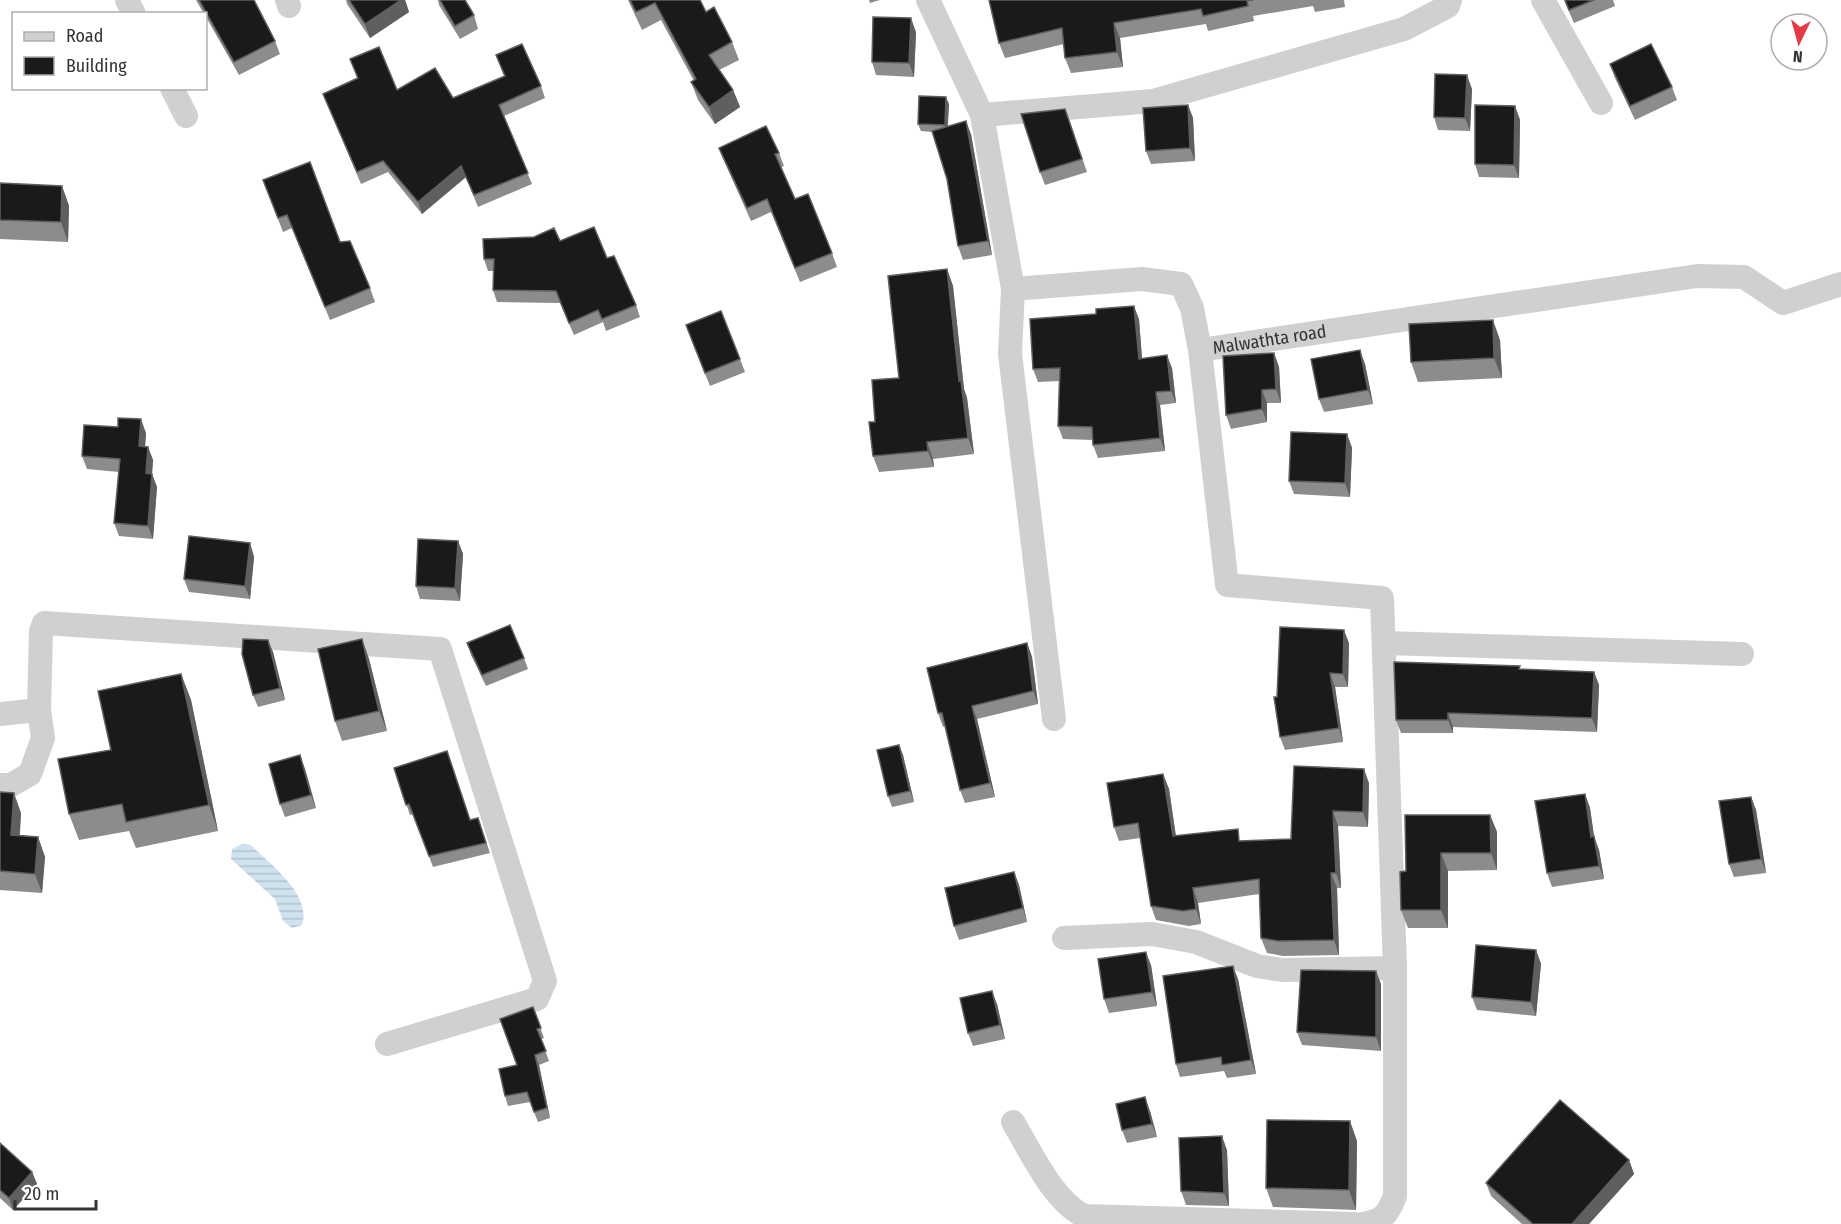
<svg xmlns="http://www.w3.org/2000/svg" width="1841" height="1224" font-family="'Fira Sans Condensed',sans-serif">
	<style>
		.water { fill: url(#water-rules) }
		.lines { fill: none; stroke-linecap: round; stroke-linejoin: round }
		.street { stroke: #d0d0d0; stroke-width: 24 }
		.wall { fill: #8c8c8c }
		.shaded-wall { fill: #5f5f5f }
		.building { fill: #1a1a1a; stroke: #5f5f5f; stroke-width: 1.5 }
		.labels { text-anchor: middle; stroke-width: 6; stroke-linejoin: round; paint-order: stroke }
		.street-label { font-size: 18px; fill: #333; stroke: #fff }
	</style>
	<defs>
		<pattern id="water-rules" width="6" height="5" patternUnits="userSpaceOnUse" patternTransform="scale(1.5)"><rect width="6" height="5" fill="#cfe2ee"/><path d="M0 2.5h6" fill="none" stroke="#b2c2cd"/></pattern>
	</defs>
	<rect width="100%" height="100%" fill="#fff"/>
	<path class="water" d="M242 844 251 845C270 865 312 894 302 925L292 928 283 921 275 899 231 859 232 849Z"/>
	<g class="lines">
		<g class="street">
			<polyline points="127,0 134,14"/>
			<polyline points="287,0 289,6"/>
			<path id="s1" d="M928 0 982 115 1013 289 1142 279 1181 284 1192 308 1200 350 1697 276 1744 277 1783 303 1841 284"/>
			<polyline points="1543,0 1601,103"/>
			<polyline points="172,88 186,116"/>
			<polyline points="982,115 1153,101 1404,29 1448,6 1450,0"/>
			<polyline points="1013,289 1010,354 1054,719"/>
			<path d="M1200 350 1227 585 1382 598 1395 968V1196C1388 1215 1382 1221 1362 1224"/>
			<polyline points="1384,643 1742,654"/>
			<polyline points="0,714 39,710 41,631 44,623 440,649 545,981 537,999 387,1044"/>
			<polyline points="0,785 11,785 30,774 43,738 39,710"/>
			<polyline points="1064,938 1152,934 1196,942 1257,966 1282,970 1395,968"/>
			<path d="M1013 1122C1031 1152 1053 1201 1084 1216L1354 1224"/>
		</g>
	</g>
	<g class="wall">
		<polygon points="196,0 254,0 275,41 280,54 239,75 206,17 206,14 204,14"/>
		<polygon points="346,0 405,0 409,12 370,38 347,4"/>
		<polygon points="438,0 465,0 474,15 478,29 460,39 439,5"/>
		<polygon points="628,0 700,0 706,12 732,42 739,60 719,70 733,90 740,107 715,124 698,100 691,82 694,81 661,20 642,30"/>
		<polygon points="869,0 880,0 870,3"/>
		<polygon points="989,0 1344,0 1345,7 1315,12 1313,6 1253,16 1254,21 1208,31 1206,24 1120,38 1123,67 1071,73 1065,58 1064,44 1005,58 999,43"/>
		<polygon points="1564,0 1613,0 1615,6 1574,23"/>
		<polygon points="916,32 914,77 876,75 872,62"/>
		<polygon points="496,55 541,86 545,98 504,116 532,184 478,207 466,177 422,214 388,172 361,184 323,94 357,78 350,59 397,90 453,98 504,76"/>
		<polygon points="1610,64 1672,87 1677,100 1635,120 1615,78"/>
		<polygon points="1472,89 1470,131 1438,130 1434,117"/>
		<polygon points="949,104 948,126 971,134 992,255 963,260 958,246 947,179 932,132 921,131 918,124"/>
		<polygon points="1188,105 1193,118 1195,161 1151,164 1146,151"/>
		<polygon points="1515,106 1520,120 1519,178 1479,177 1475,164"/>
		<polygon points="1070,122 1087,172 1045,185 1040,172"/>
		<polygon points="719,148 779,153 784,166 781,167 795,199 832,253 837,267 800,282 771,212 751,221 724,161"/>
		<polygon points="263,180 370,288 375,302 330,320 292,228 283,232"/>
		<polygon points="0,183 62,186 69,206 68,242 0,239"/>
		<polygon points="560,241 607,258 636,305 640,317 606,331 603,322 574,335 560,303 497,302 493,290 493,271 488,271 484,259"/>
		<polygon points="947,269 953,286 964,389 967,398 974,454 933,459 934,467 879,472 873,456 899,378"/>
		<polygon points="1139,319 1142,358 1172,368 1176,403 1160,405 1165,451 1098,458 1093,445 1093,440 1063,439 1058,426 1059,381 1038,382 1033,369"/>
		<polygon points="691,339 740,359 745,372 710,386"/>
		<polygon points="1500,340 1502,378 1418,382 1411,362"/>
		<polygon points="1274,353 1279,367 1281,403 1267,403 1267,422 1231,429 1226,415"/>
		<polygon points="1365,364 1373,404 1324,412 1319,399"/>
		<polygon points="146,433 145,447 148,447 153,460 152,474 157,487 153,539 119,536 114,523 119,472 87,469 82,456"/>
		<polygon points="1347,434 1352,448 1350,497 1294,494 1289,481"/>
		<polygon points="458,541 463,554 460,601 420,599 416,586"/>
		<polygon points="250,543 254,557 250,599 189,592 184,579"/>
		<polygon points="362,639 369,659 387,731 342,741 335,721"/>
		<polygon points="268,640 273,652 285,700 258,707 253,695"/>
		<polygon points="467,643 524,658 528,669 486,686 471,655"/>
		<polygon points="1027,643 1032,657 1038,704 977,719 995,797 965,803 960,790 945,726 943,727 938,713"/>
		<polygon points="1349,643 1348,687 1335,687 1343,742 1285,750 1280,737 1277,697"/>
		<polygon points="1520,666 1520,669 1594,672 1599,685 1597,732 1453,727 1453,733 1401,733 1396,720"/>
		<polygon points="181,674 191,700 218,831 136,848 129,831 79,840 69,814 111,750"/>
		<polygon points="899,745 903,755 914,802 892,807 888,796"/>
		<polygon points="394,768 482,829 490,853 433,867 413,814 410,815"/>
		<polygon points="305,769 316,808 285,817 280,804"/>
		<polygon points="1163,774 1169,789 1176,836 1242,841 1291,839 1369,783 1368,827 1338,826 1341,888 1337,888 1339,955 1283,956 1267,953 1261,938 1259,894 1198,903 1201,924 1189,926 1156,920 1151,906 1140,838 1119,841 1114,827"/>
		<polygon points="0,792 21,813 20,835 38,837 45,857 42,893 0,890"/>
		<polygon points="1585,794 1590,808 1594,837 1599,850 1604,879 1552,887 1547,873"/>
		<polygon points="1751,797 1756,810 1766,873 1734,877 1729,864"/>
		<polygon points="1490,815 1497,832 1497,870 1448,871 1448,928 1408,928 1401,910 1406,871"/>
		<polygon points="1014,872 1019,885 1027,922 959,940 954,926"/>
		<polygon points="1536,950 1541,964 1536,1016 1477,1010 1472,997"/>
		<polygon points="1151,965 1157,1006 1109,1013 1104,999"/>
		<polygon points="1238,979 1256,1074 1227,1078 1224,1071 1180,1077 1176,1064"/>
		<polygon points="1381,984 1381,1051 1302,1045 1297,1032"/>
		<polygon points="997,1004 1005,1039 973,1046 968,1033"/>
		<polygon points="533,1007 544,1038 541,1039 549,1061 539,1065 550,1118 538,1122 530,1102 508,1106 505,1096 517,1065"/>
		<polygon points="1150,1111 1157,1137 1127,1143 1122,1130"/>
		<polygon points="1357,1141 1356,1210 1273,1207 1266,1188"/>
		<polygon points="0,1143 32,1172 37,1184 13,1210 0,1198"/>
		<polygon points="1227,1150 1229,1206 1186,1205 1181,1191"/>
		<polygon points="1629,1160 1634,1174 1589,1224 1522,1224 1491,1196 1486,1183"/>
	</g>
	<g class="shaded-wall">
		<polygon points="401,0 405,0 409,12 370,38 365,24"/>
		<polygon points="911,18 916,32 914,77 909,63"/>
		<polygon points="1114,23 1120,38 1123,67 1117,52"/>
		<polygon points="1467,75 1472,89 1470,131 1465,118"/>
		<polygon points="733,90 740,107 715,124 709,107"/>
		<polygon points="946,97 949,104 947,132 945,125"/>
		<polygon points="1188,105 1193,118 1195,161 1190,148"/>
		<polygon points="1515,106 1520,120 1519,178 1514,165"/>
		<polygon points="966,121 971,134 992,255 988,241"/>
		<polygon points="461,166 466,177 422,214 418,202"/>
		<polygon points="62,186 69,206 68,242 61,222"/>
		<polygon points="947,269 953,286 964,389 967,398 974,454 968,438 959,381"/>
		<polygon points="1134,306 1139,319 1143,372 1139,359"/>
		<polygon points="1493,320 1500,340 1502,378 1494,358"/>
		<polygon points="1360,350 1365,364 1373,404 1368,390"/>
		<polygon points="1274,353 1279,367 1281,403 1276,389"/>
		<polygon points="1167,355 1172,368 1176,403 1171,391"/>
		<polygon points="1262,390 1267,403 1267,422 1262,409"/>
		<polygon points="1156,392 1160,405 1165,451 1160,438"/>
		<polygon points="141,419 146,433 144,460 139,446"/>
		<polygon points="1347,434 1352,448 1350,497 1345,483"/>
		<polygon points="927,442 933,459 934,467 928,451"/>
		<polygon points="148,447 153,460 151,487 146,473"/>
		<polygon points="152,474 157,487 153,539 148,526"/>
		<polygon points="458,541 463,554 460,601 455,588"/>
		<polygon points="250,543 254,557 250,599 245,586"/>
		<polygon points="1344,630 1349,643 1348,687 1343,674"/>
		<polygon points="362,639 369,659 387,731 379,711"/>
		<polygon points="268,640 273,652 285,700 280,688"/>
		<polygon points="1027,643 1032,657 1038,704 1033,691"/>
		<polygon points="1594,672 1599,685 1597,732 1592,718"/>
		<polygon points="1330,673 1335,687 1343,742 1339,728"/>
		<polygon points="181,674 191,700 218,831 209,805"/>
		<polygon points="972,706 977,719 995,797 990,783"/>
		<polygon points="1448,713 1453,727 1453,733 1448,720"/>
		<polygon points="899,745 903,755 914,802 910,791"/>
		<polygon points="300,755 305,769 316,808 311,795"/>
		<polygon points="1364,769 1369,783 1368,827 1363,812"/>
		<polygon points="1163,774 1169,789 1178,851 1173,836"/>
		<polygon points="14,793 21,813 18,855 11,835"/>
		<polygon points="1585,794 1590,808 1596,850 1591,837"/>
		<polygon points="1751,797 1756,810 1766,873 1761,859"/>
		<polygon points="1333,811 1338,826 1341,888 1336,873"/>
		<polygon points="1490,815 1497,832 1497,870 1491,853"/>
		<polygon points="1594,836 1599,850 1604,879 1599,866"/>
		<polygon points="38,837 45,857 42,893 35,874"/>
		<polygon points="1441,853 1448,871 1448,928 1441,910"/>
		<polygon points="1014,872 1019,885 1027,922 1023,908"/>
		<polygon points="1331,873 1337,888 1339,955 1334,940"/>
		<polygon points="1193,888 1198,903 1201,924 1196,909"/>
		<polygon points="1536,950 1541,964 1536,1016 1531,1002"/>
		<polygon points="1146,952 1151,965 1157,1006 1152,992"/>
		<polygon points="1233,966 1238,979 1256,1074 1251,1060"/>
		<polygon points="1376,971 1381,984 1381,1051 1376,1037"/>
		<polygon points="992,991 997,1004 1005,1039 1000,1025"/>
		<polygon points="535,1055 539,1065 550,1118 547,1108"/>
		<polygon points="1145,1097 1150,1111 1157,1137 1152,1124"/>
		<polygon points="1350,1121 1357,1141 1356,1210 1349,1190"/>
		<polygon points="1222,1136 1227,1150 1229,1206 1224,1193"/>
		<polygon points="1629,1160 1634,1174 1589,1224 1572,1224"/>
		<polygon points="32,1172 37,1184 13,1210 9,1198"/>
	</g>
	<g class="building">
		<polygon points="199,0 254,0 275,41 234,62"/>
		<polygon points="349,0 401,0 365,24"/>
		<polygon points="440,0 465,0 474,15 455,26"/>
		<polygon points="630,0 700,0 706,12 714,7 732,42 709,55 733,90 709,107 691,82 696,79 655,3 636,12"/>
		<polygon points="989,0 1253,0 1247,1 1248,6 1203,16 1201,9 1114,23 1117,52 1065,58 1062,28 999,43"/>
		<polygon points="1565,0 1594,0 1569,10"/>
		<polygon points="873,17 911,18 909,63 872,62"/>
		<polygon points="522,44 541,86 499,105 528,173 474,195 461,166 418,202 383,161 357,172 323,94 358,78 350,59 379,47 397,90 435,68 453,98 505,76 496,55"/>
		<polygon points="1651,44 1672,87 1630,106 1610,64"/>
		<polygon points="1435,74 1467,75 1465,118 1434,117"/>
		<polygon points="919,96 946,97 945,125 918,124"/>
		<polygon points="1188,105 1190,148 1146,151 1143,108"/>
		<polygon points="1475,105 1515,106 1514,165 1475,164"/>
		<polygon points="1065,109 1082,159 1040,172 1021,114"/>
		<polygon points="966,121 988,241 958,246 947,179 932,131"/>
		<polygon points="766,126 779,153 775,154 795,199 808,194 832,253 795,268 767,199 747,208 719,148"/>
		<polygon points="310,162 340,242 350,241 370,288 325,307 287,215 278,218 263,180"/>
		<polygon points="0,183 62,186 61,222 0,220"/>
		<polygon points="594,227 607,258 614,256 636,305 602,319 598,310 569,323 556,291 493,290 494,259 484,259 483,239 534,237 554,228 560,241"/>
		<polygon points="947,269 959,381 961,381 968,438 927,442 928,451 873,456 869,422 875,422 872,380 899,378 888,276"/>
		<polygon points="1134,306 1139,359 1167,355 1171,391 1156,392 1160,438 1093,445 1092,427 1058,426 1060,368 1033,369 1030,319 1096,314 1096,309"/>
		<polygon points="721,311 740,359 705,373 686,325"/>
		<polygon points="1493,320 1494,358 1411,362 1409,324"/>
		<polygon points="1360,350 1368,390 1319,399 1311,359"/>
		<polygon points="1274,353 1276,389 1262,390 1262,409 1226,415 1223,356"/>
		<polygon points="118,418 141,419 139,446 148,447 146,473 152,474 148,526 114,523 120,459 82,456 84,425 118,427"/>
		<polygon points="1291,432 1347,434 1345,483 1289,481"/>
		<polygon points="189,536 250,543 245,586 184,579"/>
		<polygon points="418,539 458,541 455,588 416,586"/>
		<polygon points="510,625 524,658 482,675 467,643"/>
		<polygon points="1280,627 1344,630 1343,674 1330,673 1339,728 1280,737 1274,697 1277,697"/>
		<polygon points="243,639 268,640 280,688 253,695 242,654"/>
		<polygon points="362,639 379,711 335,721 318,649"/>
		<polygon points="1027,643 1033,691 972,706 990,783 960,790 942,713 938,713 927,668"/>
		<polygon points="1394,662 1520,666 1519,669 1594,672 1592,718 1448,713 1448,720 1396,720"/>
		<polygon points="181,674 209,805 126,822 122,804 69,814 58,759 111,750 98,691"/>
		<polygon points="899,745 910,791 888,796 877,750"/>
		<polygon points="447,751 470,820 478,818 486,843 429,856 409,804 406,805 394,768"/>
		<polygon points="300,755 311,795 280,804 269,764"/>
		<polygon points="1294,766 1364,769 1363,812 1333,811 1336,873 1331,873 1334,940 1278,941 1261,938 1259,879 1193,888 1196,909 1183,911 1151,906 1138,823 1114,827 1107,783 1163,774 1173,836 1238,829 1239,841 1291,839"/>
		<polygon points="0,792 14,793 11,835 38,837 35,874 0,871"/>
		<polygon points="1585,794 1591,837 1594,836 1599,866 1547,873 1535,801"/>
		<polygon points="1751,797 1761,859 1729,864 1719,801"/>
		<polygon points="1405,815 1490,815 1491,853 1441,853 1441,910 1401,910 1400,872 1406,871"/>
		<polygon points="1014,872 1023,908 954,926 945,888"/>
		<polygon points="1476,945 1536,950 1531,1002 1472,997"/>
		<polygon points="1146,952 1152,992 1104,999 1098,959"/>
		<polygon points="1233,966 1251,1060 1222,1065 1221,1057 1176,1064 1163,976"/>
		<polygon points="1301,970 1376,971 1376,1037 1297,1032"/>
		<polygon points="992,991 1000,1025 968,1033 960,998"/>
		<polygon points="533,1007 541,1028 537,1029 546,1051 535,1055 547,1108 534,1112 527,1092 505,1096 499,1069 517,1065 500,1019"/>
		<polygon points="1145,1097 1152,1124 1122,1130 1116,1104"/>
		<polygon points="1560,1100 1629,1160 1572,1224 1533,1224 1486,1183"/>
		<polygon points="1267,1120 1350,1121 1349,1190 1266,1188"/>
		<polygon points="1222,1136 1224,1193 1181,1191 1179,1138"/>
		<polygon points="0,1143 32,1172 9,1198 0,1190"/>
	</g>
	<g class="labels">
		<g class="street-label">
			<text dy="6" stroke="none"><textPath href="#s1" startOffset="612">Malwathta road</textPath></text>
		</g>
	</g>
	<rect x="12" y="12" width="195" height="78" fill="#ffffff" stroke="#adadad" stroke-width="1.5"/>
	<rect x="24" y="32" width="30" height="9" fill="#d0d0d0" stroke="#adadad" stroke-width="1.5"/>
	<text x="66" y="42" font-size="18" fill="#333333">Road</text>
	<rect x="24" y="57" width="30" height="18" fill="#1a1a1a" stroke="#adadad" stroke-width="1.5"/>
	<text x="66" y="72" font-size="18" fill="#333333">Building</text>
	<g transform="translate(1799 42) rotate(185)"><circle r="28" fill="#ffffff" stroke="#adadad" stroke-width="1.5"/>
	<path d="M0-4.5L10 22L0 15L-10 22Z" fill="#e63946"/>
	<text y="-9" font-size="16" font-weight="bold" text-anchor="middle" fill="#333333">N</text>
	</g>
	<path d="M15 1200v9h81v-9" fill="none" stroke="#333333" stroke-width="3"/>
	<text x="24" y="1200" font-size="18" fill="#333333" stroke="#ffffff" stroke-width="4.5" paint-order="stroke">20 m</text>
</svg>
